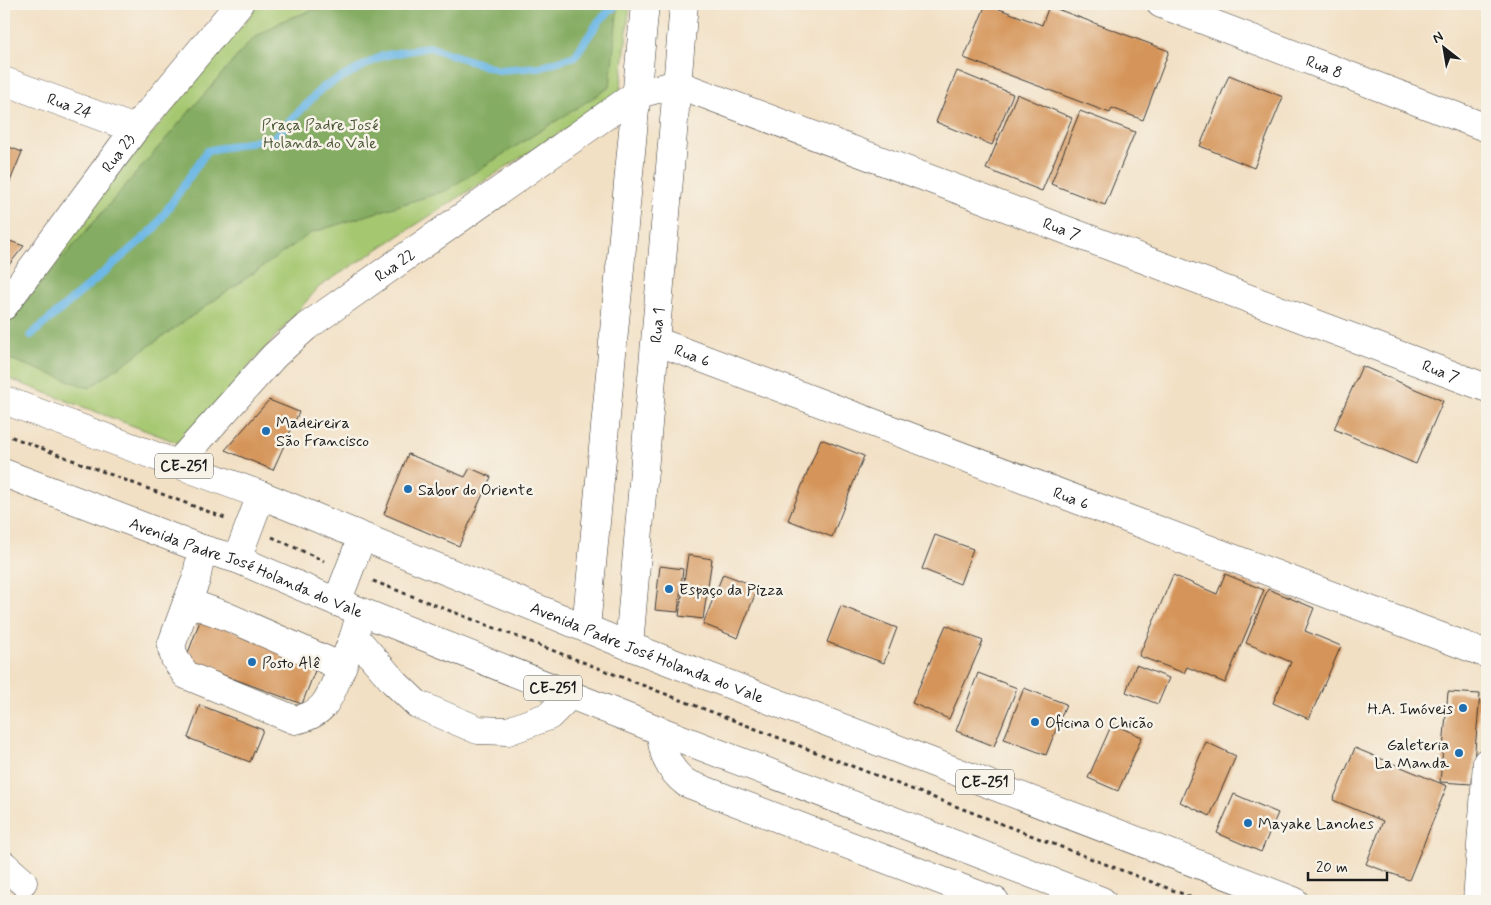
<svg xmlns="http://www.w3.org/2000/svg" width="1491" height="905" font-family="Mynerve,sans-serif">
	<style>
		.green { fill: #a5c76f; stroke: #607246 }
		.forest { fill: #84ac62; stroke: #50643f }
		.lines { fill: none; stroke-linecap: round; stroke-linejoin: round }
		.stream { stroke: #6db8e6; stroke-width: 8 }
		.building { fill: #d5955a }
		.minor-casing { stroke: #3c3935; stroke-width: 29 }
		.major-casing { stroke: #3c3935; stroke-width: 29 }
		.path { stroke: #3c3935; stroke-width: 3; stroke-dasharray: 4 4; stroke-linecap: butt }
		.minor { stroke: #fff; stroke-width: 28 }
		.major { stroke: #fff; stroke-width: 28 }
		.poi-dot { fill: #1f6fb2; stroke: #f7f3e8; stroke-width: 2 }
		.labels { text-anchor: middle; stroke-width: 5; stroke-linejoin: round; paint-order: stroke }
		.shield { fill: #f7f3e8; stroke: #5e5c59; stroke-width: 1 }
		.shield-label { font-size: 15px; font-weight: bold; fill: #1c1c1c }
		.street-label { font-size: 16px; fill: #1c1c1c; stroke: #f7f3e8 }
		.park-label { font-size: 16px; fill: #4c5839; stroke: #f7f3e8 }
		.poi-label { font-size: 16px; fill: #1c1c1c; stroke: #f7f3e8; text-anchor: start }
	</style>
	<rect width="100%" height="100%" fill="#f7f3e8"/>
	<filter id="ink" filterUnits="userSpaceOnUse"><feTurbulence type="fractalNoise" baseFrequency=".02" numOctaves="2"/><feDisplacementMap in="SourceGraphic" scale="10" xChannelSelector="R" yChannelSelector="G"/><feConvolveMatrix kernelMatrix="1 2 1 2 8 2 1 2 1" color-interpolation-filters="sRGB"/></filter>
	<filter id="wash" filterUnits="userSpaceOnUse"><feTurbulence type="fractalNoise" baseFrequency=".0096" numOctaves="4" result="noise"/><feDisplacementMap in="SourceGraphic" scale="20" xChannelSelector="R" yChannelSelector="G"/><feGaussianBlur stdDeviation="1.12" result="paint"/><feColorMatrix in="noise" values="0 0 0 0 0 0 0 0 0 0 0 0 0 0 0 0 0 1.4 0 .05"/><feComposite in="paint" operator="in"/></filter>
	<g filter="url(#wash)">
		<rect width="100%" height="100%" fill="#f2e0c5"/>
		<polygon class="green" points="260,4 630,4 620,94 319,287 181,444 4,377 4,311"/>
		<polygon class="forest" points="431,4 618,4 610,87 445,191 311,233 89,388 4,357 4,326 252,39 284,20 313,10"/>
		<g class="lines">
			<polyline class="stream" points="31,335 154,229 207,151 275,137 322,88 382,56 429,47 498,70 539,67 575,56 599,21 617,4"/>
		</g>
		<g id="blocks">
			<g class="building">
				<polygon points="986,4 1042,25 1049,6 1169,51 1143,120 1112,108 1110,113 964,58"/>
				<polygon points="957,71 1013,94 992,145 936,122"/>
				<polygon points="1229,75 1283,97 1254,168 1200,146"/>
				<polygon points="1017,94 1072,118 1042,191 986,169"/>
				<polygon points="1080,111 1135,132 1105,205 1051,184"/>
				<polygon points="4,145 22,152 4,196"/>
				<polygon points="4,239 24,246 4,271"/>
				<polygon points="1362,366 1443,401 1416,464 1334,429"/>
				<polygon points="269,400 299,412 273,470 225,450"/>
				<polygon points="821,439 864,456 832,537 788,520"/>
				<polygon points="408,454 465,477 470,468 491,477 459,546 384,514"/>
				<polygon points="935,535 973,549 960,584 922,569"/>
				<polygon points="688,555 712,559 703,619 679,616"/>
				<polygon points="660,566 683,569 678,612 655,610"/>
				<polygon points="723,574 758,587 738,638 703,624"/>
				<polygon points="1225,574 1264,590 1225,683 1187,667 1184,673 1139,656 1173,575 1217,594"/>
				<polygon points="1268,589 1314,608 1305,631 1341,646 1309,719 1273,703 1291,662 1246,643"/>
				<polygon points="841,606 897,628 884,663 827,642"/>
				<polygon points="201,618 318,663 302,704 185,661"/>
				<polygon points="946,625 983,641 949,719 912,703"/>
				<polygon points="1136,665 1169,678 1158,704 1126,692"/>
				<polygon points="978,673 1017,688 994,746 956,731"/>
				<polygon points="1024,688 1066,704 1046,755 1004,739"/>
				<polygon points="1448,692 1480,694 1472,784 1440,782"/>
				<polygon points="200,705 263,730 250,762 188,738"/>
				<polygon points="1112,724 1142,737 1118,791 1088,778"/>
				<polygon points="1206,742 1236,756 1210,816 1180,802"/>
				<polygon points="1355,748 1447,786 1409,880 1366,864 1383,821 1333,800"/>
				<polygon points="1234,794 1278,813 1261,852 1217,833"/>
			</g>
		</g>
	</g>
	<g filter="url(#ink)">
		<use href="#blocks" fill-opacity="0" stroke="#3c3935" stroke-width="1"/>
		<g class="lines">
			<defs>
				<g id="minor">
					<path id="s1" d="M1161 4 1487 128"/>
					<path id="s2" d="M4 81 135 129"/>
					<path id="s3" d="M4 306 135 129 239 4"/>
					<path id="s4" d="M656 341 1487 654"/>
					<path id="s5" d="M178 463 274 356 306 327 635 95 677 84 1487 388"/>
					<polyline points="202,549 196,580 187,602 226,616 342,667 354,636 361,612"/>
					<path d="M187 602 171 646 175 659 186 675 295 720C328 714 330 694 342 667"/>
					<polyline points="586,628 645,4"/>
					<polyline points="354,636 394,682 417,704 478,730 508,731 549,716 570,695"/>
					<path id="s6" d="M629 646 684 4"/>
					<path d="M661 731C662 753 668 769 686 783L995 901"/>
					<polyline points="4,865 23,882"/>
					<polyline points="1477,901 1487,762"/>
				</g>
				<g id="major">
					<path id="s7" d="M4 400 261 495 629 646 1294 901"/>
					<path id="s8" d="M4 473 202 549 237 559 337 602 661 731 1102 901"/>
					<polyline points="237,559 261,495"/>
					<polyline points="337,602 362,537"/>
				</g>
			</defs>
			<use href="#minor" class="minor-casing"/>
			<use href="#major" class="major-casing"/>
			<g class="path">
				<polyline points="4,434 225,518"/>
				<polyline points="272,537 324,561"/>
				<polyline points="373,581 1201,901"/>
			</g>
			<use href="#minor" class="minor"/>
			<use href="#major" class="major"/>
		</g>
	</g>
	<g class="poi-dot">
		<circle cx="266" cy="431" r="5"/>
		<circle cx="408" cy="489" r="5"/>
		<circle cx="669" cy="589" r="5"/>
		<circle cx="252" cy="662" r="5"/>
		<circle cx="1463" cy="708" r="5"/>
		<circle cx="1035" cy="722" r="5"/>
		<circle cx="1459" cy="753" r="5"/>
		<circle cx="1248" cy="823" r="5"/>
	</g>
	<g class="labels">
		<g class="shield">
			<rect x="155" y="453.5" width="58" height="25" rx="4"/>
			<rect x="524" y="675.5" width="58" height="25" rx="4"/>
			<rect x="956" y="769.5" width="58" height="25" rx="4"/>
		</g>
		<g class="shield-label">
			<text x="184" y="471">CE-251</text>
			<text x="553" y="693">CE-251</text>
			<text x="985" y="787">CE-251</text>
		</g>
		<g class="street-label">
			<text dy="6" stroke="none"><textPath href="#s1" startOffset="175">Rua 8</textPath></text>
			<text dy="6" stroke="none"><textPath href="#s2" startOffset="70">Rua 24</textPath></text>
			<text dy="6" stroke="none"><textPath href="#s3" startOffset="191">Rua 23</textPath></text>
			<text dy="6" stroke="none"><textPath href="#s5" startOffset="1044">Rua 7</textPath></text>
			<text dy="6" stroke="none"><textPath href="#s5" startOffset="295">Rua 22</textPath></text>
			<text dy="6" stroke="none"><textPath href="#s6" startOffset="322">Rua 1</textPath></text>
			<text dy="6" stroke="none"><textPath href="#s4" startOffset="39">Rua 6</textPath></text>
			<text dy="6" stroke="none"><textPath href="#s5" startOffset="1449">Rua 7</textPath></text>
			<text dy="6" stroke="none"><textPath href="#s4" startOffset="444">Rua 6</textPath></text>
			<text dy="6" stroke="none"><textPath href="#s8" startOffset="260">Avenida Padre José Holanda do Vale</textPath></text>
			<text dy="6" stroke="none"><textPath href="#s7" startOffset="691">Avenida Padre José Holanda do Vale</textPath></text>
		</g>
		<g class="park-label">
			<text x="320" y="130">Praça Padre José<tspan x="320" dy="18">Holanda do Vale</tspan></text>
		</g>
		<g class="poi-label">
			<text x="276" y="428">Madeireira<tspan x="276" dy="18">São Francisco</tspan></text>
			<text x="418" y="495">Sabor do Oriente</text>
			<text x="679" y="595">Espaço da Pizza</text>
			<text x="262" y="668">Posto Alê</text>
			<text x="1453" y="714" text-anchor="end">H.A. Imóveis</text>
			<text x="1045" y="728">Oficina O Chicão</text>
			<text x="1449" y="750" text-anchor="end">Galeteria<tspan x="1449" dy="18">La Manda</tspan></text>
			<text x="1258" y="829">Mayake Lanches</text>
		</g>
	</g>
	<rect width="1491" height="905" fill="none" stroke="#f7f3e8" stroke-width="20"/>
	<g transform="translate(1444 48) rotate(329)" stroke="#f7f3e8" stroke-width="4" paint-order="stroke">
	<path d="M0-4L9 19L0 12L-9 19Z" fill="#1c1c1c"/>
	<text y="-8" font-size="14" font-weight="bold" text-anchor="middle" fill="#1c1c1c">N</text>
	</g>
	<path d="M1308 872v8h79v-8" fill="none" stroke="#1c1c1c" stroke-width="2.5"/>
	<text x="1316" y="872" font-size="15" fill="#1c1c1c" stroke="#f7f3e8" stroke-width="4" paint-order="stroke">20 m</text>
</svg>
